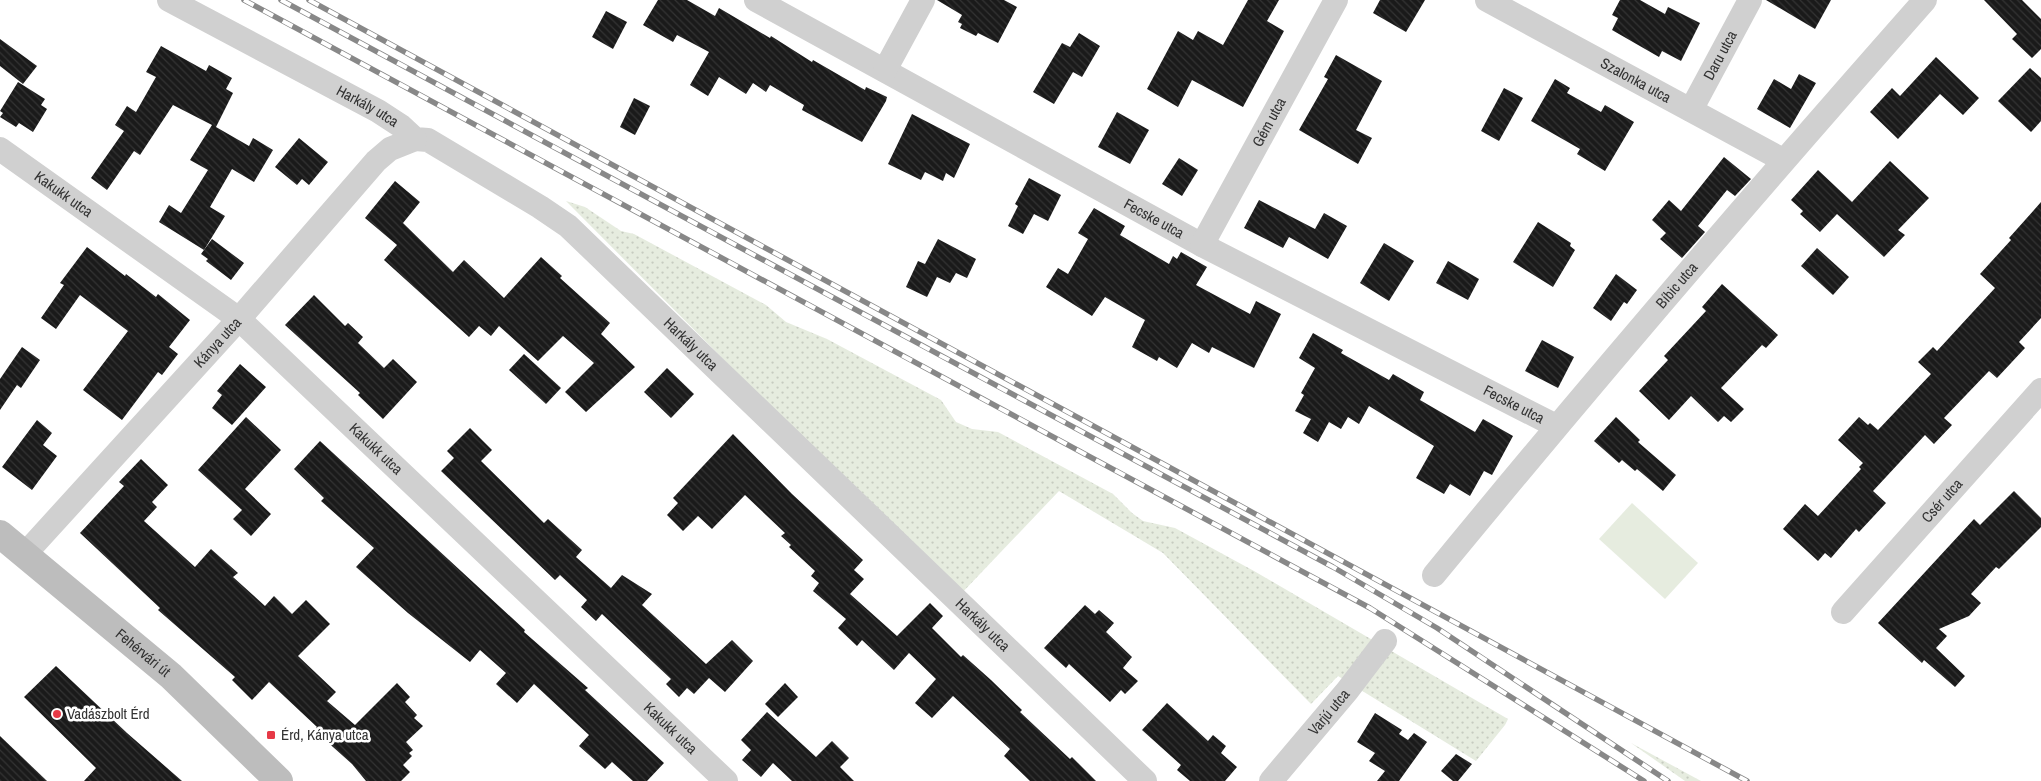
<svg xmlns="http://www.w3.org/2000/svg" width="2041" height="781" font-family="'Archivo Narrow',sans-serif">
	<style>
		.grass { fill: url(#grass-dots) }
		.pitch { fill: #e6ecdf }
		.building { fill: url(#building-back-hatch) }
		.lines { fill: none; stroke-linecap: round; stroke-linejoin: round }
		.street { stroke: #d0d0d0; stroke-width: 24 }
		.secondary { stroke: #bdbdbd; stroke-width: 28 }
		.rail-casing { stroke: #888; stroke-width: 5.5 }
		.rail { stroke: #fff; stroke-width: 4; stroke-dasharray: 11; stroke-linecap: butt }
		.poi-dot { fill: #e63946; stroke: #fff; stroke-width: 2 }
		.labels { text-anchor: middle; stroke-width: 5; stroke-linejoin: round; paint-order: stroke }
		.street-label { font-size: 15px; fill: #333; stroke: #fff }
		.poi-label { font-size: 15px; fill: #333; stroke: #fff; text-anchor: start }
	</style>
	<defs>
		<pattern id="grass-dots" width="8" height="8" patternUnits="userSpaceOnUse" patternTransform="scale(1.25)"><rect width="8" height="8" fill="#e6ecdf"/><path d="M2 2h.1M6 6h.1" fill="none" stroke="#c6cbc0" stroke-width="1.8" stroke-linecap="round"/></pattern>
		<pattern id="building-back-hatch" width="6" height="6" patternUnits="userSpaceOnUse" patternTransform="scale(1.25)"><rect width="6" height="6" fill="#1a1a1a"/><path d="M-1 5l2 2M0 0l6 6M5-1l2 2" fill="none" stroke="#333"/></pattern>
	</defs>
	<rect width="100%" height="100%" fill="#fff"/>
	<g class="grass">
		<polygon points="566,201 585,207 621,231 634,234 766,305 786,322 827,339 941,400 956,422 972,429 998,432 1113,494 1132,513 1143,521 1175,528 1254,571 1508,719 1505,725 1476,761 1338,676 1311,704 1163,553 1059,491 959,596"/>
		<polygon points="1631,743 1701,781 1685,781"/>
	</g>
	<polygon class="pitch" points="1632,503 1698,563 1665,599 1599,539"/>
	<g class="building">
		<polygon points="658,0 687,0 715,16 719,8 770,38 771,36 812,62 813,60 865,90 866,87 887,97 886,101 862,142 802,110 804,105 770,85 766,92 753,83 746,94 719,77 708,96 690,85 709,52 677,35 673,42 643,25"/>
		<polygon points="937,0 1004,0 1017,7 998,43 978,33 976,36 960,28 962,24 958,22 962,15"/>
		<polygon points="1248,0 1279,0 1267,21 1284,31 1243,107 1192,80 1178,107 1147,89 1178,31 1193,40 1198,31 1223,45"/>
		<polygon points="1380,0 1425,0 1406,32 1373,13"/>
		<polygon points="1620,0 1640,0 1665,14 1668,7 1700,23 1681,61 1662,51 1659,57 1612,30 1618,18 1612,15"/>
		<polygon points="1766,0 1831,0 1815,29"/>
		<polygon points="1984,0 2022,0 2041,19 2041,49 2032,58 2012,39 2017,34"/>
		<polygon points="606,11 627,22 613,49 592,37"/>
		<polygon points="1079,33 1100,46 1082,77 1073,72 1054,104 1033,92 1062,43 1070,47"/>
		<polygon points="0,39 37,66 23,84 0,66"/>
		<polygon points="161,46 206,71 209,65 232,78 226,89 233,93 216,127 249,146 253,138 273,150 254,182 232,169 210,207 225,216 204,250 159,222 169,205 181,213 208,170 190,160 212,125 173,105 140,155 134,151 107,190 91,178 124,131 115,125 127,106 136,112 156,77 146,72"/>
		<polygon points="1336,55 1382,81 1356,130 1372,138 1358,164 1299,130 1328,79 1324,77"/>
		<polygon points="1936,57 1979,98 1963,115 1940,94 1898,139 1870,112 1892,88 1900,96"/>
		<polygon points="2030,68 2041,78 2041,121 2031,132 1998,101"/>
		<polygon points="1799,74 1816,83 1790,128 1757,109 1774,79 1791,89"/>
		<polygon points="1555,79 1570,88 1567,93 1601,112 1605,105 1634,122 1605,171 1577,154 1580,149 1531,121"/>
		<polygon points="18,82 45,99 41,105 47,109 33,132 19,123 16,127 0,117 3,113 0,111"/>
		<polygon points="1504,88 1523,98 1499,141 1481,131"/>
		<polygon points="634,98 650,106 635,135 620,127"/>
		<polygon points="1117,112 1149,130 1130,164 1098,147"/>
		<polygon points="912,114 970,144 954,178 946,173 943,181 925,172 921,180 888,164"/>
		<polygon points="299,138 328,162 309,185 302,179 297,185 275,167"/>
		<polygon points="1724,157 1751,179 1735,196 1727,190 1698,226 1705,232 1682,258 1660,239 1666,233 1652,220 1669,200 1681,211"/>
		<polygon points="1179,158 1198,170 1182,196 1162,184"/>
		<polygon points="1890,161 1929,198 1898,230 1905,235 1884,257 1837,214 1820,232 1800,214 1803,211 1791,200 1818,170 1852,202"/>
		<polygon points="1029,178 1061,195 1048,221 1034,214 1023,234 1008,226 1018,206 1015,204"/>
		<polygon points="395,181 420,202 403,223 453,272 464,260 504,298 541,257 562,276 560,278 610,323 601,334 635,367 586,412 565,392 594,363 563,336 538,361 499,326 491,336 479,326 469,337 384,260 397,245 365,218"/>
		<polygon points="1259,200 1315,229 1324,213 1347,226 1328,259 1289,237 1283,248 1244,228"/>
		<polygon points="2041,202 2041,318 2019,342 2025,348 1997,378 1989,371 1944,418 1952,425 1934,444 1925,435 1873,491 1886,503 1859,532 1856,529 1831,558 1825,553 1818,561 1783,529 1805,504 1818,516 1861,469 1859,467 1863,463 1838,440 1859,417 1868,425 1870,423 1878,430 1931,374 1918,362 1933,347 1937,351 1995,288 1980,274 2011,240 2009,238"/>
		<polygon points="1094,208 1125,226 1120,235 1169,264 1173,256 1177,259 1181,252 1207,267 1196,285 1250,314 1256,301 1281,314 1254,368 1212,347 1209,353 1192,343 1177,368 1159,357 1157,361 1132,347 1145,320 1105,297 1092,316 1046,287 1058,268 1068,274 1088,239 1078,233"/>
		<polygon points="1538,222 1571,243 1570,246 1575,250 1553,287 1513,262"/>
		<polygon points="212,239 244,263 231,280 206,261 208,259 201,254"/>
		<polygon points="938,239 976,259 967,278 956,273 950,283 937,277 927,297 906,287 918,261 925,264"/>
		<polygon points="1384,243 1414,261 1389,301 1360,283"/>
		<polygon points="87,247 125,276 126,274 156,297 158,294 190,320 169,347 178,354 162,375 158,372 122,420 83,390 128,331 80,295 56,329 41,318 64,285 60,283"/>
		<polygon points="1817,248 1849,277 1833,295 1801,266"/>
		<polygon points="1448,261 1479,279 1468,300 1436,283"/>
		<polygon points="1616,274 1637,290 1627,304 1624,302 1611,321 1593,308"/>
		<polygon points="1722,284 1778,335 1766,348 1762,345 1721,388 1744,409 1731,422 1724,416 1718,422 1691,396 1669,420 1639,391 1668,360 1664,356 1706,311 1702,307"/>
		<polygon points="314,295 345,326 348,323 363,337 358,343 384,368 393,359 417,382 383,419 358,395 360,393 285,325"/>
		<polygon points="1313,333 1343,350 1341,353 1389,380 1393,374 1424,392 1420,400 1475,432 1483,419 1513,436 1492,475 1484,471 1470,496 1450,484 1444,494 1416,478 1434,446 1369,406 1359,424 1348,417 1341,429 1329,422 1318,442 1303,433 1311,419 1295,411 1304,395 1301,393 1315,368 1299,358"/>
		<polygon points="1542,340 1574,357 1558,388 1525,371"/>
		<polygon points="22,347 40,360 21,388 17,385 0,410 0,379"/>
		<polygon points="524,354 561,388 546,404 509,370"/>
		<polygon points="240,364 266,387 232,425 212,408 222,395 217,391"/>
		<polygon points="667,368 694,394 671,418 644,392"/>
		<polygon points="246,417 281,450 245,489 271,514 251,536 233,519 242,510 198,470"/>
		<polygon points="1616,417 1640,440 1638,442 1676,475 1663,491 1637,469 1635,471 1622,460 1619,463 1594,441"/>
		<polygon points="37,420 52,433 43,445 57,456 32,490 2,467"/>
		<polygon points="470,428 492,450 481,461 544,523 548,519 582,550 576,557 611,588 622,575 652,594 642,605 706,664 732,640 753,661 725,692 709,678 694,694 687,688 679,697 666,684 671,679 602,614 596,621 581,607 587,600 560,575 555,580 441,471 454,458 447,451"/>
		<polygon points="733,434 792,494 863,560 854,570 864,579 850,594 897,636 930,603 943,616 932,628 961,657 963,655 991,680 1022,710 1020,712 1070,759 1072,757 1096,781 1030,781 1004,756 1010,749 953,696 932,718 915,703 936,679 909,653 894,670 862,640 857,646 838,628 846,619 813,591 819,583 811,576 815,571 789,547 791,545 781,536 785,533 745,495 712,529 698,516 683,531 667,515 678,503 673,498"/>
		<polygon points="320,441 525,630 524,632 588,688 585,690 664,763 647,781 633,781 612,762 605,769 579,746 589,735 534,684 517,703 496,684 506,673 480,650 470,662 408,613 356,567 374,548 321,501 324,498 294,469"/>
		<polygon points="141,459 168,485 152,502 157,507 144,521 195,567 211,549 238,573 233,577 265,606 274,596 292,614 306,600 330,624 298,656 336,692 327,701 355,725 397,683 410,697 405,702 417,715 414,718 423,726 406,742 413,750 409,753 412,756 403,765 410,772 401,781 366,781 352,764 314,730 317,727 269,682 252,700 232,680 235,677 158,610 160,608 80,533 124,486 119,482"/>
		<polygon points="2014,491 2041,518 2041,527 1999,569 1996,567 1971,594 1981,603 1969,616 1939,629 1947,636 1936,648 1965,676 1955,687 1924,660 1922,663 1878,623 1974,519 1980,525"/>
		<polygon points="1085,605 1095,614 1099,610 1114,623 1106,632 1132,657 1123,668 1138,681 1125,694 1121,690 1110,702 1069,664 1066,668 1044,648"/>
		<polygon points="56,666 127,733 182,781 84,781 96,768 24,697"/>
		<polygon points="785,683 798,697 778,717 765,704"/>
		<polygon points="1167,703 1208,741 1213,735 1226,746 1221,753 1237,767 1225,781 1190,781 1177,770 1181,765 1142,730"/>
		<polygon points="767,712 816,757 832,741 849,758 840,767 854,781 792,781 773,763 761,777 742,760 751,750 741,740"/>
		<polygon points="1375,713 1402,730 1399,734 1408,740 1414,733 1427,742 1399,781 1377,781 1385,771 1369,761 1375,753 1357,742"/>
		<polygon points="0,736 47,781 0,781"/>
		<polygon points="1456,754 1472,764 1458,781 1453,781 1441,771"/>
	</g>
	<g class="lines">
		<g class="street">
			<path id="s1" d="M169 0 378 111 401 126 415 139 428 140 540 207 568 226 1145 781"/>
			<path id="s2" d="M756 0 1202 245 1556 426"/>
			<path id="s3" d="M1487 0 1783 160"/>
			<polyline points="885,70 923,0"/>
			<path id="s4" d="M1691 110 1750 0"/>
			<path id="s5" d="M0 149 239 319 726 781"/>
			<path id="s6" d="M1202 245 1336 0"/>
			<path id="s7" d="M25 554 239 319 376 161 390 149 415 139"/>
			<path id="s8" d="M1434 575C1594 380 1758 189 1925 0"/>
			<path id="s9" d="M1843 612 2041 390"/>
			<path id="s10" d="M1271 781 1347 691 1385 641"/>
		</g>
		<path class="secondary" id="s11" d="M0 534 171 676 279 781"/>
		<defs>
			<g id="rail">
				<polyline points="244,0 1370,608 1644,781"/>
				<polyline points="281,0 1333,567 1437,628 1668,781"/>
				<polyline points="309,0 1747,781"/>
			</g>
		</defs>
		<use href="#rail" class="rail-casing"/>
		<use href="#rail" class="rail"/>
	</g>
	<g class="poi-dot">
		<circle cx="57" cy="714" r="5"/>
		<rect x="266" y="730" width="10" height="10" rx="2.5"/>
	</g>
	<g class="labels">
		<g class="street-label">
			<text dy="5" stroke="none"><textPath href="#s4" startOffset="62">Daru utca</textPath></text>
			<text dy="5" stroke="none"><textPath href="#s3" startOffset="169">Szalonka utca</textPath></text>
			<text dy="5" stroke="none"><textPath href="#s1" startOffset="225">Harkály utca</textPath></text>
			<text dy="5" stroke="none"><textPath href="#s6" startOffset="140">Gém utca</textPath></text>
			<text dy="5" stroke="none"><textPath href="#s5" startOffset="78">Kakukk utca</textPath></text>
			<text dy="5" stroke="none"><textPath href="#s2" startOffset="454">Fecske utca</textPath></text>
			<text dy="5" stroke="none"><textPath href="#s8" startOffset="378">Bíbic utca</textPath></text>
			<text dy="5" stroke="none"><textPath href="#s7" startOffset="286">Kánya utca</textPath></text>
			<text dy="5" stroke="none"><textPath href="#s1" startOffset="631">Harkály utca</textPath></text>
			<text dy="5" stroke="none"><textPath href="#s2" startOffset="859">Fecske utca</textPath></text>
			<text dy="5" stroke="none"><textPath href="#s5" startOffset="482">Kakukk utca</textPath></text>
			<text dy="5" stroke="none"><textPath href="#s9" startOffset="149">Csér utca</textPath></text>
			<text dy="5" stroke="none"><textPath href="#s1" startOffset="1036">Harkály utca</textPath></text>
			<text dy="5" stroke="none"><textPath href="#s11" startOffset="186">Fehérvári út</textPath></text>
			<text dy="5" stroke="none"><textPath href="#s10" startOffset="90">Varjú utca</textPath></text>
			<text dy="5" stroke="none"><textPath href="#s5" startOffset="888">Kakukk utca</textPath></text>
		</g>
		<g class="poi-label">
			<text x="67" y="719">Vadászbolt Érd</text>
			<text x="281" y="740">Érd, Kánya utca</text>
		</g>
	</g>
</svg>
